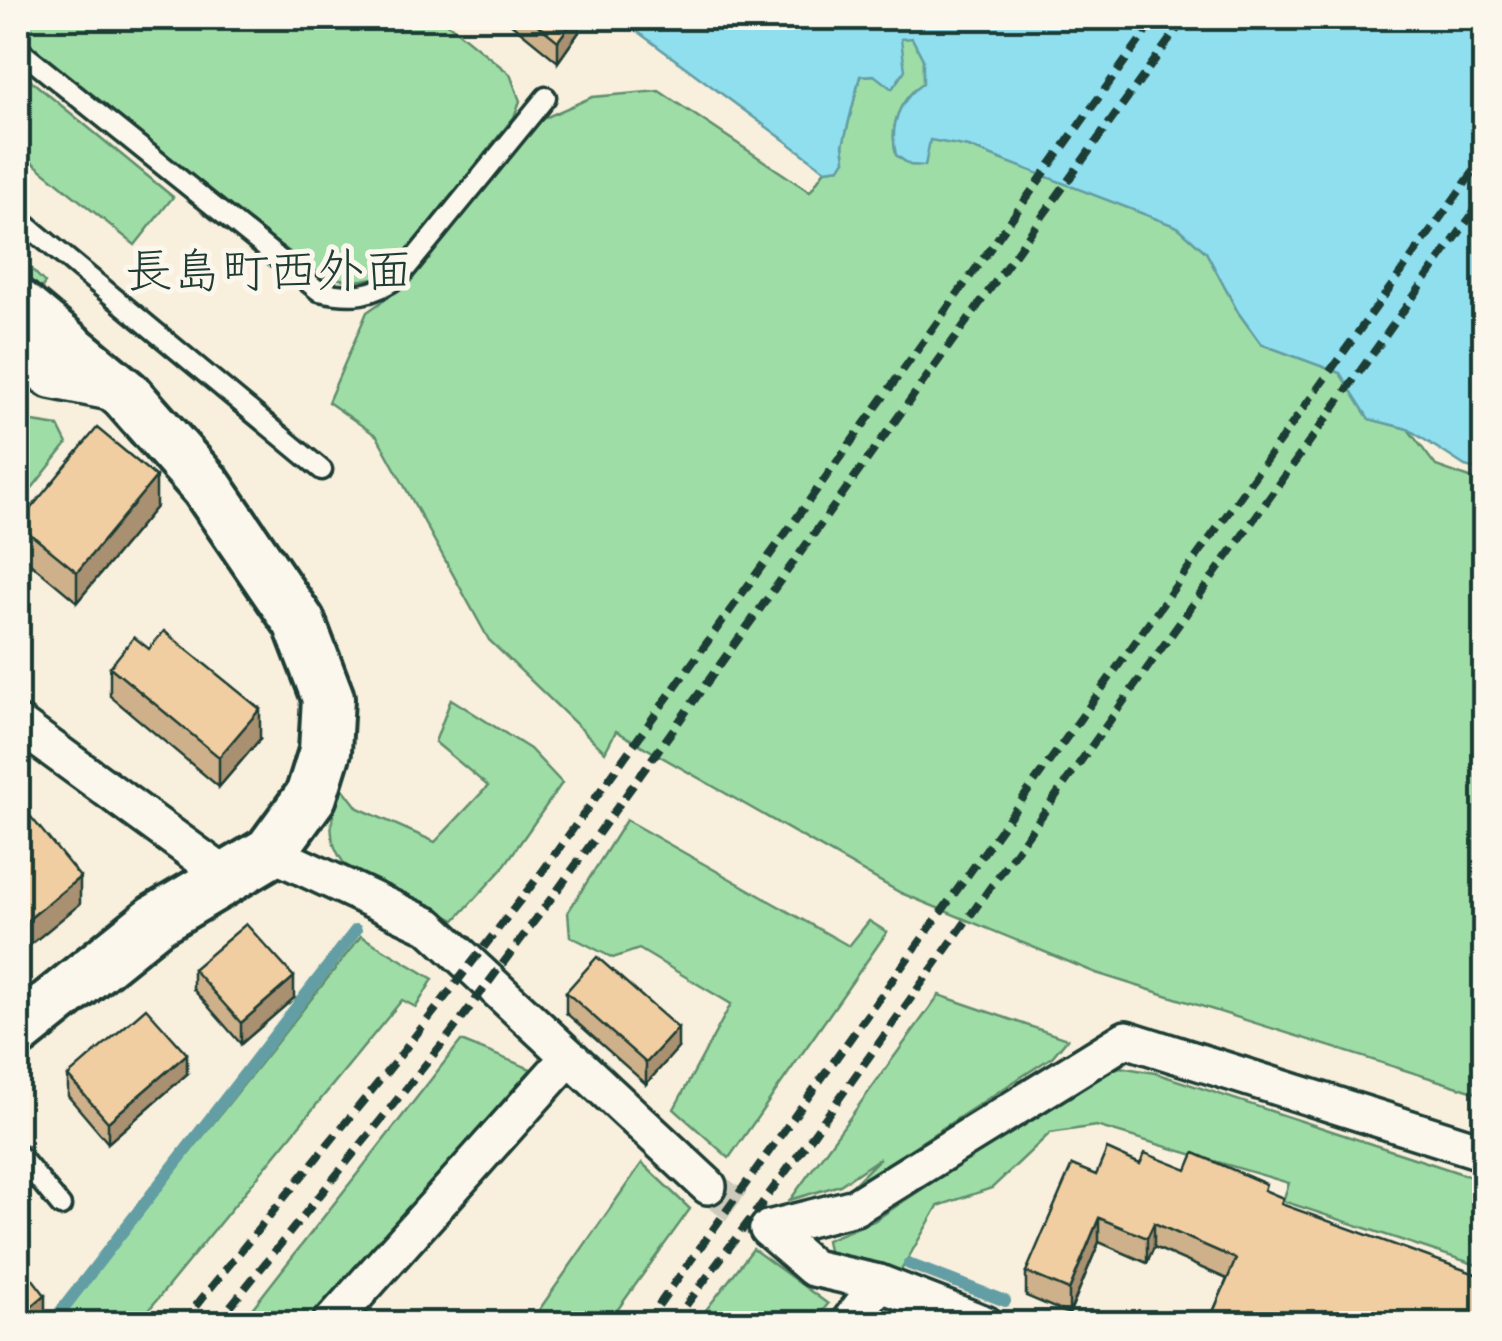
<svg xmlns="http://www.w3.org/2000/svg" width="1502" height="1341" font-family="Caveat,'Klee One',sans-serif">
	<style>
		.green { fill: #9fdda6; stroke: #5f8d6d; stroke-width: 2.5 }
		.water { fill: #90dfef; stroke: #639ea4; stroke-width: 2.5 }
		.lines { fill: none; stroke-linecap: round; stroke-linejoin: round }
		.stream { stroke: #639ea4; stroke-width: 12 }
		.street-tunnel { stroke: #cdcbbb; stroke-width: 35; stroke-dasharray: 35 18; stroke-linecap: butt }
		.lane-casing { stroke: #1f3d34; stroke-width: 25 }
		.street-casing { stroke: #1f3d34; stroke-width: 42 }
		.secondary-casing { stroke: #1f3d34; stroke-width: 58 }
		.lane { stroke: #fbf7ec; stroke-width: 18 }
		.street { stroke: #fbf7ec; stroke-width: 35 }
		.secondary { stroke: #fbf7ec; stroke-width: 50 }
		.rail { stroke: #1f3d34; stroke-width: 8; stroke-dasharray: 15 8; stroke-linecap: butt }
		.wall { fill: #ceb18a; stroke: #1f3d34; stroke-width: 2.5 }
		.shaded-wall { fill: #a89071; stroke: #1f3d34; stroke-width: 2.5 }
		.building { fill: #f0cea1; stroke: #1f3d34; stroke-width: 2.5 }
		.labels { text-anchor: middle; stroke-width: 10; stroke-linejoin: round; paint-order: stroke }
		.quarter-label { font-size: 48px; fill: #1f3d34; stroke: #fbf7ec }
	</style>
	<rect width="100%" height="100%" fill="#f9efdd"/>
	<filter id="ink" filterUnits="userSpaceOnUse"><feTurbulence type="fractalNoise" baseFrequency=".01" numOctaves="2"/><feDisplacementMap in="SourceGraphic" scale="20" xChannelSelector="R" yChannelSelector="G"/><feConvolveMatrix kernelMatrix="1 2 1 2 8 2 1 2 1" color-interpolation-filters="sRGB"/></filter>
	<g filter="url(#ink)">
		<g class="green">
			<polygon points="18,18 441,18 510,74 520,101 514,117 387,276 356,281 324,277 190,179 18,37"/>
			<path d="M901 38H912L923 59V83C899 100 889 125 896 155L910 165H925L929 139 969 147 1178 227 1206 252 1238 312 1261 344 1340 373 1369 419 1408 429 1436 466 1484 483V1095L1096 973 901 893 616 731 605 752 489 640 377 436 328 402 367 312 390 296 540 120 592 97 659 91 810 192 825 170 839 168 845 160 843 145 860 76 874 75Z"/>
			<polygon points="18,70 173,197 135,245 18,151"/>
			<polygon points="18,255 45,283 37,294 18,278"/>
			<polygon points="18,409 27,421 58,426 67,444 18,506"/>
			<path d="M451 699 530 749 562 783 502 869 455 920 345 865C324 837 331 818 342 787L358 808 435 842 488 786 435 742Z"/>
			<polygon points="626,820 849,946 869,921 887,932 729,1158 674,1109 731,1004 639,949 613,958 570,936 568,912"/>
			<polygon points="361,936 433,979 416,1007 402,1000 138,1323 55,1323"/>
			<polygon points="939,995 1067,1039 1052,1057 849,1189 880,1158 840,1185 790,1200"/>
			<polygon points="461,1041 531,1069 309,1323 240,1324"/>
			<polygon points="1120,1067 1155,1073 1484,1181 1484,1274 1483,1267 1283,1201 1289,1183 1096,1126 1050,1133 992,1188 938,1206 899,1274 828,1251 826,1240 874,1221 1091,1077"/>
			<polygon points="642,1163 690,1209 608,1323 530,1323"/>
			<polygon points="753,1249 828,1304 812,1323 696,1323"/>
		</g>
		<path class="water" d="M619 18H1484V471L1465 466 1408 429 1369 419 1340 373 1261 344 1238 312 1206 252 1178 227 969 147 930 140 925 166 910 165 896 155C889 124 900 100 923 83V59L912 38 901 39 905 70 892 89 874 75 860 76 843 145 845 160 840 168 825 170Z"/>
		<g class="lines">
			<g class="stream">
				<polyline points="909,1264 1005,1301"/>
				<polyline points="51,1324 356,930"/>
				<polyline points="822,1324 824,1321"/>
			</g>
			<polyline class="street-tunnel" points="708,1186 768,1229"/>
			<defs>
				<g id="lane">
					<path d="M18 49 319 291C351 298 373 297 400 276L546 97"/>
					<polyline points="18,218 322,470"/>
					<polyline points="18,1154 61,1206"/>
				</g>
				<g id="street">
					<polyline points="18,354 50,380 120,394"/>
					<polyline points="18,724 226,876"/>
					<polyline points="270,852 429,926 708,1186"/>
					<polyline points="768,1229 855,1207 1126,1039 1484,1152"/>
					<polyline points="768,1229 813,1268 879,1283 985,1324"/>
					<polyline points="330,1324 569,1057"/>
					<polyline points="848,1324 879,1283"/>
				</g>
				<polyline id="secondary" points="18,305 126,395 206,486 299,622 328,698 325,751 311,796 270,852 156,920 18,1031"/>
			</defs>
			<use href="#lane" class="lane-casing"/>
			<use href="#street" class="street-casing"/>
			<use href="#secondary" class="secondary-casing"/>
			<use href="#lane" class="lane"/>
			<use href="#street" class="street"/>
			<use href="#secondary" class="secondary"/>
			<g class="rail">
				<polyline points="181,1324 395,1062 542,872 1156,18"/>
				<polyline points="216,1324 451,1033 562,884 1185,18"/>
				<polyline points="645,1324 1484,157"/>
				<polyline points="672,1324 813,1135 1484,198"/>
			</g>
		</g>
		<g class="wall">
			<polygon points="504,18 579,18 579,32 558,62"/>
			<polygon points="156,507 77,602 18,553 18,524"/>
			<polygon points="110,667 260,739 219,787 110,696"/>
			<polygon points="193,969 294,998 241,1044 193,989"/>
			<polygon points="566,992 678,1048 646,1084 566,1013"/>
			<polygon points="187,1074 108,1143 68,1096 68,1076"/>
			<polygon points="1140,1164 1187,1170 1266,1191 1283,1205 1484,1324 1208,1324 1227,1279 1154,1247 1147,1263 1099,1242 1069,1314 1026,1296 1026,1272 1096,1175"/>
		</g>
		<g class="shaded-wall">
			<polygon points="575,18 579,18 579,32 558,62 558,41"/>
			<polygon points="156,477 156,507 77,602 77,572"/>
			<polygon points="260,709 260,739 219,787 219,757"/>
			<polygon points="80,877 80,904 18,955 18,928"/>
			<polygon points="294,977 294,998 241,1044 241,1023"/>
			<polygon points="678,1028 678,1048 646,1084 646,1063"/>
			<polygon points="187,1054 187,1074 108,1143 108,1122"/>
			<polygon points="1099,1218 1099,1242 1069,1314 1069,1290"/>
			<polygon points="1154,1223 1154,1247 1147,1263 1147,1238"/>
			<polygon points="45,1295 45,1315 35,1324 18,1324 18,1318"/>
		</g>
		<g class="building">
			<polygon points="529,18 575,18 558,41"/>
			<polygon points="97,428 156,477 77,572 18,524"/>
			<polygon points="164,631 260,709 219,757 110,667 134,637 149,649"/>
			<polygon points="31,817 80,877 18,928 18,828"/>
			<polygon points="246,924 294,977 241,1023 193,969"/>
			<polygon points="597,957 678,1028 646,1063 566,992"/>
			<polygon points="146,1008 187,1054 108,1122 68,1076"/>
			<polygon points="1107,1149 1140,1164 1145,1153 1187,1170 1194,1153 1266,1184 1264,1190 1283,1198 1281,1204 1484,1277 1484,1324 1403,1324 1366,1311 1362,1324 1208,1324 1236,1259 1154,1223 1147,1238 1099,1218 1069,1290 1026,1272 1072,1165 1096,1175"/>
			<polygon points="25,1269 45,1295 18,1318 18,1274"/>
		</g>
	</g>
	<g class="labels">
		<g class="quarter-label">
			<text x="269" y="287">長島町西外面</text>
		</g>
	</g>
	<rect width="1502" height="1341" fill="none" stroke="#fbf7ec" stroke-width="60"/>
	<rect x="30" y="30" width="1442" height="1281" fill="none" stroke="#1f3d34" stroke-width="4" filter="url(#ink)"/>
</svg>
